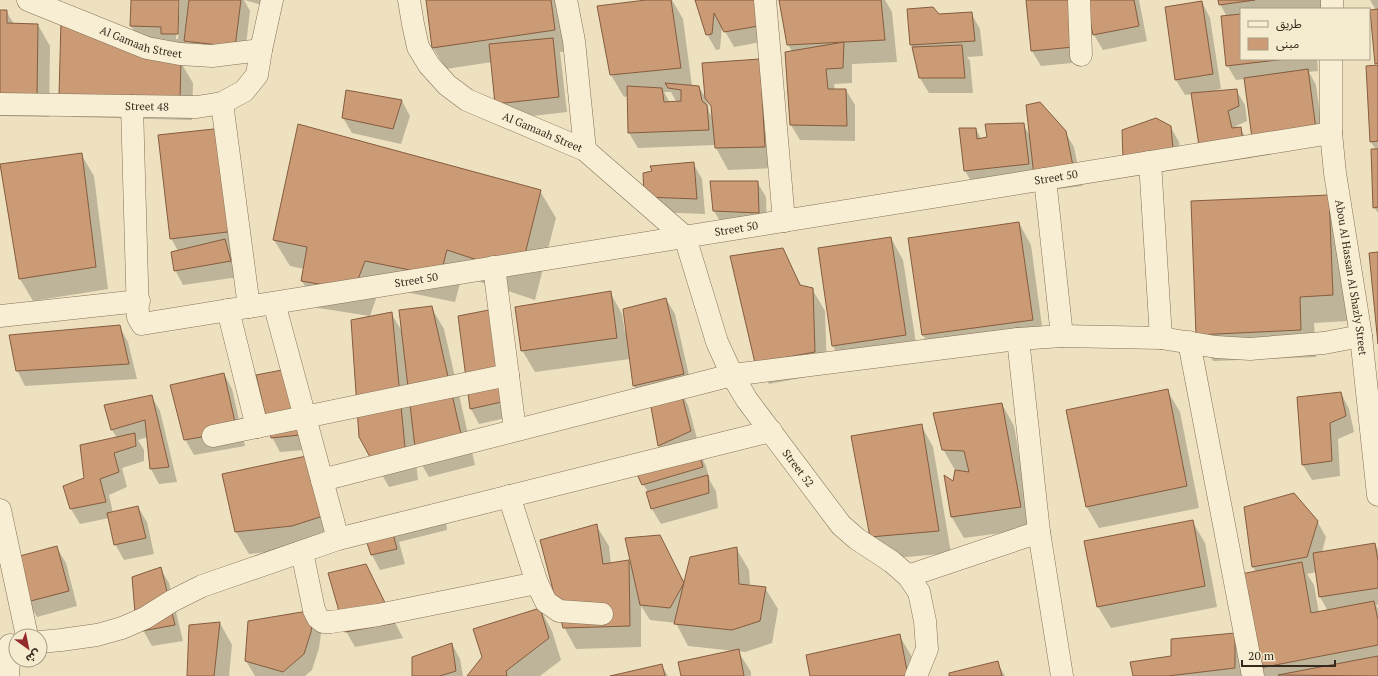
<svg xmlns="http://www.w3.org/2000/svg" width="1378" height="676" font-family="'PT Serif','Noto Sans Arabic',serif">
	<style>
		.shadow { fill: #0003; fill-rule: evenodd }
		.building { fill: #cb9b76; stroke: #855c3e }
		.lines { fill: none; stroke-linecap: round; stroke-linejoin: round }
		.minor-casing { stroke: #867158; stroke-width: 23 }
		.minor { stroke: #f8eed3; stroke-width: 22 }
		.labels { text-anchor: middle; stroke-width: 3; stroke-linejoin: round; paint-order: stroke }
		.street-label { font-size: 11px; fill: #36291d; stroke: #f5ebcf }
	</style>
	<rect width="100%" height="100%" fill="#ede1c0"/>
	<g class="shadow">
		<polygon points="132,0 178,0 176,39 178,39 180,0 244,0 250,11 244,62 144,47 131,26"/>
		<polygon points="244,0 268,0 266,6"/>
		<polygon points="427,0 559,0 567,51 560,52 567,112 505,119 492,62 446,69 433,48"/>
		<path d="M653 0H672L683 19 692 86 699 87 707 100 703 63 760 60 777 168 728 170 716 148 715 145 638 148 629 133 628 96 624 97 611 75 598 7ZM664 92H671L677 103H670ZM707 100 712 108 713 118 709 112Z"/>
		<polygon points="696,0 764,0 772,40 734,47 722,26 720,49 716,50 707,34"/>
		<polygon points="780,0 885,0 892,12 897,62 852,64 852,83 834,84 835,90 846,90 855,105 855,141 800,140 791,125 792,52 788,44"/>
		<polygon points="1027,0 1072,0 1082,62 1041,66 1032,51"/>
		<polygon points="1087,0 1139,0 1147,41 1103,50 1094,35"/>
		<polygon points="1219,0 1321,0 1322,9 1241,9 1241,59 1317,59 1318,71 1309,72 1316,85 1324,144 1245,79 1236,80 1227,65 1227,17 1220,4"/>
		<polygon points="1370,0 1378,0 1378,66 1376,63 1376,10"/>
		<polygon points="1202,2 1210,18 1221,89 1215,90 1215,92 1236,90 1245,105 1247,121 1236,126 1236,128 1240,128 1249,143 1251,158 1209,160 1192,94 1185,95 1176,80"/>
		<polygon points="0,11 6,11 14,24 38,25 50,46 49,117 0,116"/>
		<polygon points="971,13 980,29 983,56 967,57 970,61 973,93 929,93 920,78 911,44 939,15"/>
		<polygon points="180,61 193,83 192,120 73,117 60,96"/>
		<polygon points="1378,66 1378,213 1374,207 1376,150 1371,142"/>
		<polygon points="402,101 410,116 401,144 352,133 343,118"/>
		<polygon points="1023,124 1030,136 1065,132 1074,147 1082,186 1043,191 974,186 965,171 976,129 981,139 988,137"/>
		<polygon points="1170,126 1179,142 1182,164 1123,131"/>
		<polygon points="159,136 246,252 239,277 183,285 175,270 178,251 171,238"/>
		<polygon points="81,154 94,176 108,289 33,301 20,279 1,165"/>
		<polygon points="693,163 702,179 705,214 654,212 645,197"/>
		<polygon points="757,182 766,197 767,228 723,226 714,211"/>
		<polygon points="540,191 556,218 535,300 462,276 455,302 380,287 370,316 318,308 302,281 304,269 290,266 274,240"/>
		<polygon points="1328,196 1348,321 1314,323 1316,357 1213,361 1197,335"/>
		<polygon points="1019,223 1031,245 1044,341 935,357 923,335 909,239"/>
		<polygon points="891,238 903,260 918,356 845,367 833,346"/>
		<polygon points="782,249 802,287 812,289 825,311 827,373 769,384 756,362"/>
		<polygon points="610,292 622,314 625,332 666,299 675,314 692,389 681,392 688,405 699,446 698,450 706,466 710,481 716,491 718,508 661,524 652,509 648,492 643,484 666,458 659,446 651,399 642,401 634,386 630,359 535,372 522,350"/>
		<polygon points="431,307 444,329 475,465 429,477 415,453 418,480 389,487 360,437 391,313 403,333"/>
		<polygon points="508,324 519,415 479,424 471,409"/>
		<polygon points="119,326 128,342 137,379 25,386 17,370"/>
		<polygon points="224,374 232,389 245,446 194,455 185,439"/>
		<polygon points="291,386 317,449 280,452 272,437"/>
		<polygon points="1167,390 1180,412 1199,508 1099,528 1086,506"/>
		<polygon points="1341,393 1349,409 1354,432 1338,439 1340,476 1312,480 1303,465 1298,398"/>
		<polygon points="151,396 160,411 177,482 159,484 151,469 147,437 138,440 144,450 144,461 122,468 127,487 109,495 113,513 138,507 147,522 154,554 124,560 115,544 109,518 80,524 71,509 85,479 117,438 112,430"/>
		<polygon points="1002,404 1014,426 1032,529 964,538 951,516 954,482 956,472 943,449"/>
		<polygon points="921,425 933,447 951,553 884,559 871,537"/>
		<polygon points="315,455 335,537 304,548 249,554 236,532 223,474"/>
		<path d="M1245 507 1317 521 1326 537 1322 552 1375 544 1378 550V605H1376L1378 609V676H1265L1261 668 1256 572 1253 567ZM1316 572 1320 597 1328 611 1319 613 1314 585 1307 574Z"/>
		<polygon points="446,519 447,530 399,542 405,564 380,570 372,555 361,523"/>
		<polygon points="1192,521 1205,543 1217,607 1111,628 1098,607"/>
		<polygon points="596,525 609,546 611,564 629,561 632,566 660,536 685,584 736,548 749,570 750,586 765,588 778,609 772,643 745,652 738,651 751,672 751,676 682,676 735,651 688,646 676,623 650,620 641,606 641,647 576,649 564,627"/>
		<polygon points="57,548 66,563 77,606 37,617 28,602"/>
		<polygon points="365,565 403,638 355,647 346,631"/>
		<polygon points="160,568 169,583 183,641 152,646 143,630"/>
		<polygon points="540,609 552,631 561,660 540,676 468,676"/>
		<polygon points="249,622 322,626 319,648 312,670 305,676 255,676 246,661"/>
		<polygon points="220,623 232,645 229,676 188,676"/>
		<polygon points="1234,634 1243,676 1134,676"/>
		<polygon points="899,635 912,657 916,676 811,676"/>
		<polygon points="452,644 460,659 463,676 413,676"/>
		<polygon points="997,662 1005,676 951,676"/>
		<polygon points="662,666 668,676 615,676"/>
	</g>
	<g class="building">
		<polygon points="131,0 179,0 178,34 161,34 161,27 130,26"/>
		<polygon points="189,0 241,0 235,47 184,41"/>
		<polygon points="426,0 551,0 555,30 432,48"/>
		<polygon points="646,0 671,0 681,68 610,75 597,6"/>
		<polygon points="695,0 761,0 764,25 724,32 714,13 712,34 706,35"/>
		<polygon points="779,0 881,0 885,40 787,45"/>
		<polygon points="1026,0 1070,0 1074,47 1031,51"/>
		<polygon points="1086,0 1134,0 1139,26 1093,35"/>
		<polygon points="1218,0 1255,0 1219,5"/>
		<polygon points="1202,1 1213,74 1175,80 1165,7"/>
		<polygon points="933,7 939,14 972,12 975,41 910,45 907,9"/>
		<polygon points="1378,9 1378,63 1375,64 1370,10"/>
		<polygon points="0,10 7,10 7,23 38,24 37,96 0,95"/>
		<polygon points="1241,14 1241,59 1286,59 1226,66 1221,16"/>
		<polygon points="61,21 181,60 180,98 59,96"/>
		<polygon points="553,38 559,97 495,104 489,44"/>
		<polygon points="844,42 843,68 826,69 828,89 846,89 847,126 790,125 785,52"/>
		<polygon points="962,45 965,78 919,78 912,47"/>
		<polygon points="760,59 765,147 715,148 711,106 705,98 702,63"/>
		<polygon points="1378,65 1378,141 1370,142 1366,66"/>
		<polygon points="1308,69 1316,129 1252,138 1244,78"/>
		<polygon points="665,83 699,86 702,101 707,105 709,130 628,133 627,86 662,88 664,102 681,101 681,90 668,88"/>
		<polygon points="1237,89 1239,106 1228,111 1232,128 1241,127 1243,143 1199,146 1191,93"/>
		<polygon points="346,90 402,100 393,129 342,118"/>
		<polygon points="1040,102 1066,131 1074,171 1034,176 1026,105"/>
		<polygon points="1156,118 1171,126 1173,149 1123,160 1122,130"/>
		<polygon points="1024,123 1029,164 964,171 959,128 976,128 977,139 987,137 985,124"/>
		<polygon points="298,124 541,190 520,274 447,250 440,276 365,261 354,290 301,281 307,247 273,240"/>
		<polygon points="223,128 235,231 170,239 158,135"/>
		<polygon points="1371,149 1378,149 1378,207 1373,208"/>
		<polygon points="82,153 96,267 19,279 0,164"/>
		<polygon points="694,162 697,199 644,197 643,173 652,171 650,166"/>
		<polygon points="710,181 758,181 759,213 713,211"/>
		<polygon points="1329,195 1333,295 1300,297 1301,330 1196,335 1191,201"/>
		<polygon points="1019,222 1033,320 922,335 908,238"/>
		<polygon points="891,237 906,335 832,346 818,248"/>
		<polygon points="225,239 231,261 174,271 171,252"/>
		<polygon points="783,248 800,285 813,288 815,352 755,363 730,256"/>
		<polygon points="1378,252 1378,344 1369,253"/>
		<polygon points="611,291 617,338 521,351 515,307"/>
		<polygon points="666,298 684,374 633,386 623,309"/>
		<polygon points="432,306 463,443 416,456 399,310"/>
		<polygon points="499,308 511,400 470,409 458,316"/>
		<polygon points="392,312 406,458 375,466 359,437 351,320"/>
		<polygon points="120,325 129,364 16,371 9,335"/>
		<polygon points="282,370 310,434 271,438 256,375"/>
		<polygon points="224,373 237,431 184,440 170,385"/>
		<polygon points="680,388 691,431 658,446 649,396"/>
		<polygon points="1168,389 1187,486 1086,507 1066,410"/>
		<polygon points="1341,392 1346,416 1330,423 1332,461 1302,465 1297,397"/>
		<polygon points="152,395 169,467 150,469 145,420 111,430 104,405"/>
		<polygon points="1002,403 1021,507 951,517 944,475 953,481 955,470 969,472 964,451 942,450 933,413"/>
		<polygon points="922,424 939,531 870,537 851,436"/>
		<polygon points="135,433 136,446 114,453 119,472 100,479 106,502 70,509 63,486 84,478 80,445"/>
		<polygon points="698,449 703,467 642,485 633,466"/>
		<polygon points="316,454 323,516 292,526 235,532 222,474"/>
		<polygon points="708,475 709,493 651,509 646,492"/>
		<polygon points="1294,493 1318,521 1307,557 1252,567 1244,507"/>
		<polygon points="138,506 146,538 114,545 107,513"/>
		<polygon points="1193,520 1205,586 1097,607 1084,541"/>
		<polygon points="360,522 391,526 397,549 371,555"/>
		<polygon points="597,524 603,564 629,560 630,626 563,628 540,540"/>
		<polygon points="660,535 684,583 670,608 640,605 625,538"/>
		<polygon points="1375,543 1378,561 1378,588 1319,597 1313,553"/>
		<polygon points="57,546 69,591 27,602 16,557"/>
		<polygon points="737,547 739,584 766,587 760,621 732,630 674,624 690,557"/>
		<polygon points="1302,562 1311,613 1374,601 1378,620 1378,645 1260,668 1241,574"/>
		<polygon points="366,564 395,623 345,632 328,573"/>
		<polygon points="161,567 175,625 142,631 135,613 132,577"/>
		<polygon points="540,608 549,638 506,671 507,676 467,676 482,657 473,629"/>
		<polygon points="314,610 311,632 304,654 283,672 245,661 248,621"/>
		<polygon points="220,622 214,676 187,676 189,625"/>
		<polygon points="1235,633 1235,668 1168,676 1133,676 1130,662 1171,656 1171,639"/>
		<polygon points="900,634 908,676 810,676 806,655"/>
		<polygon points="452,643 456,671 440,676 412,676 412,657"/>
		<polygon points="739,649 744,676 681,676 678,662"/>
		<polygon points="1378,656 1378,676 1278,675"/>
		<polygon points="998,661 1002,676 949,676 949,673"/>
		<polygon points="662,664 665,676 610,676"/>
	</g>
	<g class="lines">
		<defs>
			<g id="minor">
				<path id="s1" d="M28 0 147 48 180 54 212 56 261 50"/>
				<path id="s2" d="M409 0 413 24 418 47 429 65 447 85 467 100 585 150 685 237 717 342 732 375 747 400 841 525 857 539 892 562 908 576 919 592 925 621 927 649 916 676"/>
				<polyline points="566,0 574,41 585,150"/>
				<polyline points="765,0 784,221"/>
				<polyline points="1079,0 1081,55"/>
				<polyline points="1332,9 1332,0"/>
				<path id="s3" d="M1331 59V133L1335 173 1361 336 1378 495"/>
				<polyline points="222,103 249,307"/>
				<path id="s4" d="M0 104 197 107 222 103 244 91 257 75 261 50 272 0"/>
				<path id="s5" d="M132 106 138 317 142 324 1331 133"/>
				<polyline points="1150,162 1161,338"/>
				<polyline points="1045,179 1062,336"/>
				<polyline points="494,267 515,430"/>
				<polyline points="274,303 338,539"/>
				<polyline points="228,310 257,427"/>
				<polyline points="0,316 139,301"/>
				<polyline points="1018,339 1039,532 1062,676"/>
				<polyline points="1189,342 1253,676"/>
				<polyline points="213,436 508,375"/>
				<polyline points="322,480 732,375 1018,339 1062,336 1161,338 1216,347 1250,349 1324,343 1361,336"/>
				<polyline points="509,496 537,583 546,602 559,611 602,614"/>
				<polyline points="0,510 27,636"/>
				<polyline points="302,552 314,610 318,618 323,622 331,622 378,615 537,583"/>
				<polyline points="908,576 1039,532"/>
				<polyline points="40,642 61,640 97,635 122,628 145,618 172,601 202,586 338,539 771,431"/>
				<polyline points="8,676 10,645"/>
			</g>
		</defs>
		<use href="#minor" class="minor-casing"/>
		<use href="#minor" class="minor"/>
	</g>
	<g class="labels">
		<g class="street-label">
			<text dy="4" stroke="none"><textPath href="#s1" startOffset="121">Al Gamaah Street</textPath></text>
			<text dy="4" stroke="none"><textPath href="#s4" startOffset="147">Street 48</textPath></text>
			<text dy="4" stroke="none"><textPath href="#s2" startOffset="203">Al Gamaah Street</textPath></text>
			<text dy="4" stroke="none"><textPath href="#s5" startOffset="1145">Street 50</textPath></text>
			<text dy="4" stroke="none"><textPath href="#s5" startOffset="821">Street 50</textPath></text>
			<text dy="4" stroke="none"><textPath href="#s3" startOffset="220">Abou Al Hassan Al Shazly Street</textPath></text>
			<text dy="4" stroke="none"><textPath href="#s5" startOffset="497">Street 50</textPath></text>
			<text dy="4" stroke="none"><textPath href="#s2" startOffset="642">Street 52</textPath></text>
		</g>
	</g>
	<rect x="1240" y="8" width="130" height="52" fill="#f5ebcf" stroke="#a99d88"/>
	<rect x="1248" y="21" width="20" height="6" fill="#f8eed3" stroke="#a99d88"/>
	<text x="1276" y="28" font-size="12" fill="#36291d">طريق</text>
	<rect x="1248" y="38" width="20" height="12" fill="#cb9b76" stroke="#a99d88"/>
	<text x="1276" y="48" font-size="12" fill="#36291d">مبنى</text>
	<g transform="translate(28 648) rotate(147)"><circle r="19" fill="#f5ebcf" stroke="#a99d88"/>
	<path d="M0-3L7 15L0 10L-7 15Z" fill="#942a29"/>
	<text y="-6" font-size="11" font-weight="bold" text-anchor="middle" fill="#36291d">ش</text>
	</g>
	<path d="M1242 660v6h93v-6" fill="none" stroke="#36291d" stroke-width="2"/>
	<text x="1248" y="660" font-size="12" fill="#36291d" stroke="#f5ebcf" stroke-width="3" paint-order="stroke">20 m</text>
</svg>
